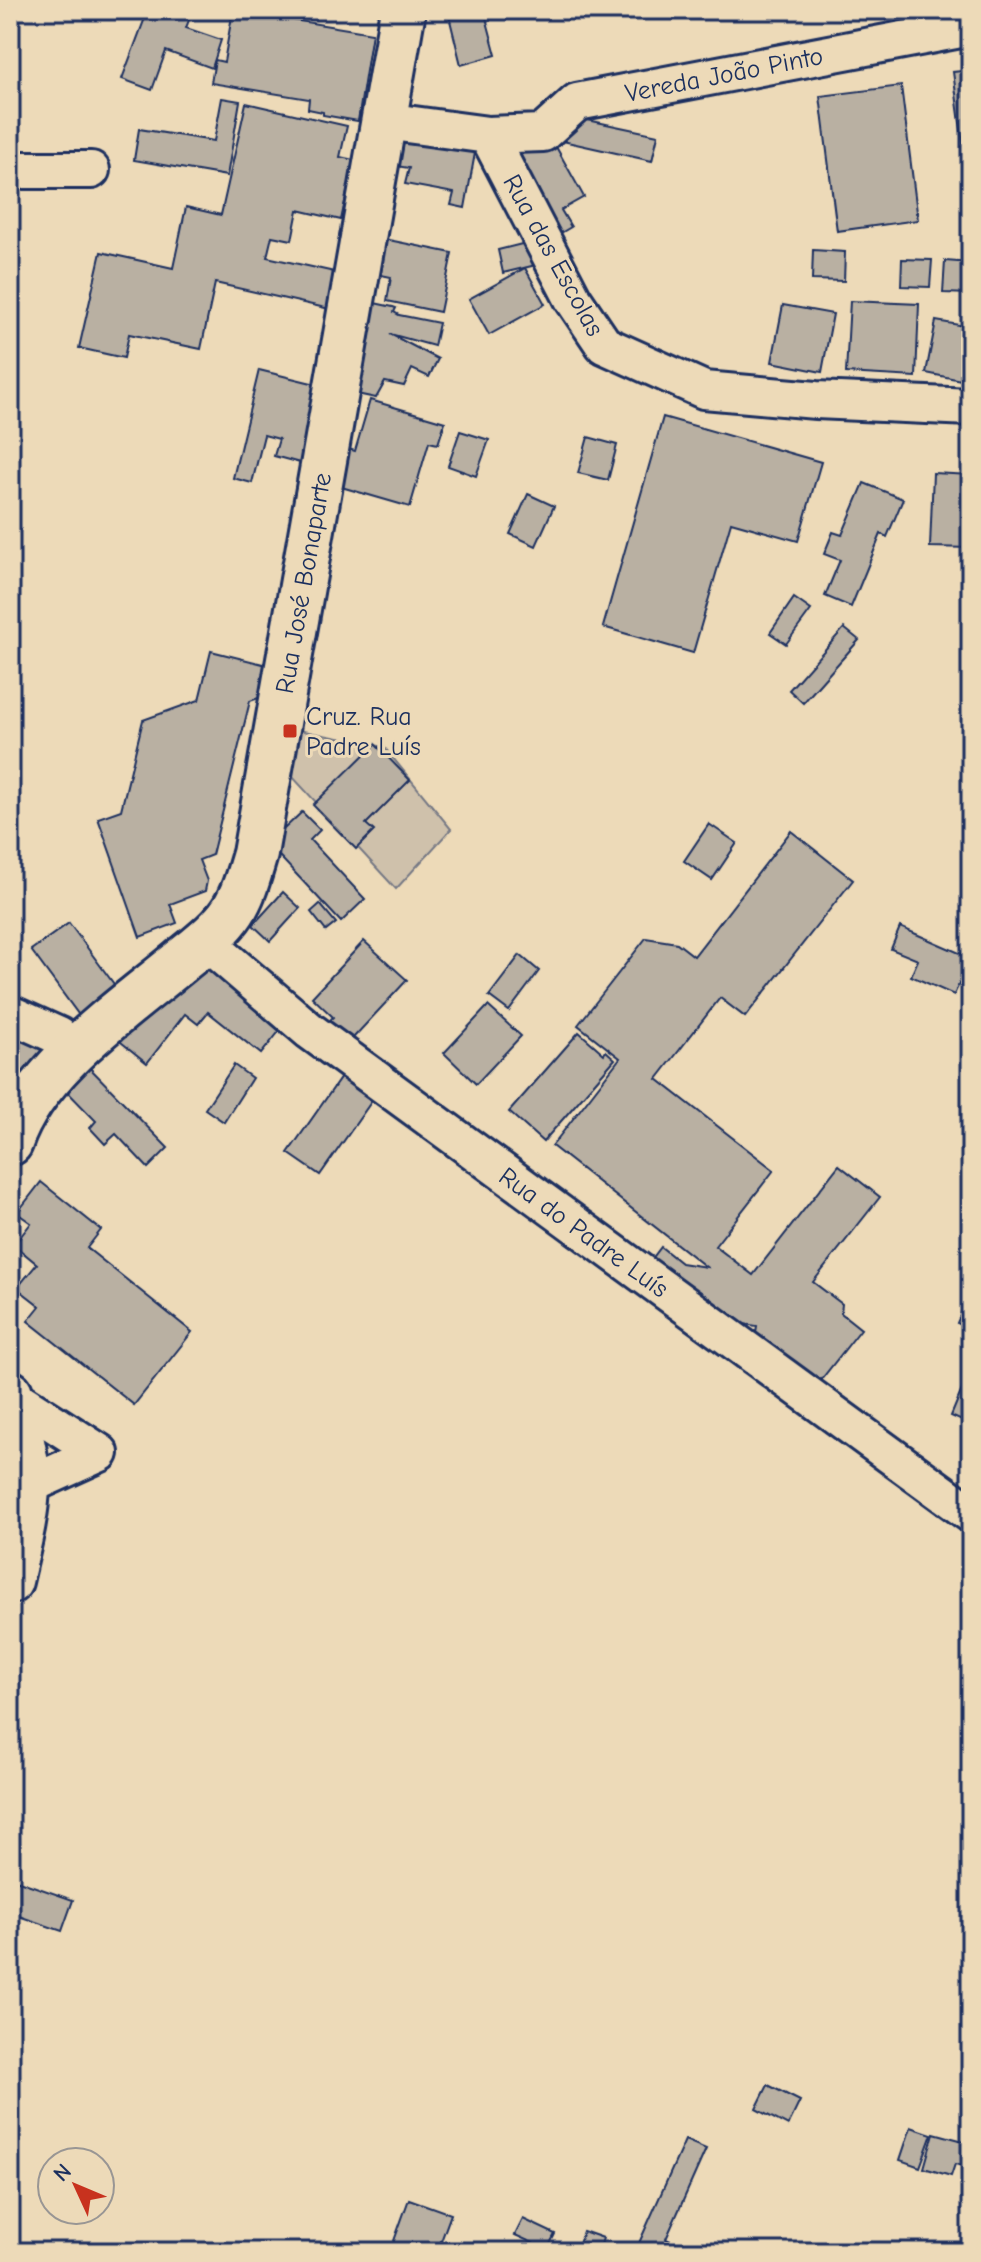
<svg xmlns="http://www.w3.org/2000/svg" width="981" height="2262" font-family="'Comic Neue',sans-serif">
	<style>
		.green { fill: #cfc1ab; stroke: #757884; stroke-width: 2 }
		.building { fill: #b9b0a2; stroke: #1b2f5e; stroke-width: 2 }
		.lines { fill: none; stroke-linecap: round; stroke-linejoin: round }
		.minor-casing { stroke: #1b2f5e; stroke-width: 42 }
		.tertiary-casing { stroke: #1b2f5e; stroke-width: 50 }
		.minor { stroke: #eddab8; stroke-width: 36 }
		.tertiary { stroke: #eddab8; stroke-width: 44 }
		.poi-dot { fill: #c8321e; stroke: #eddab8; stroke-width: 3 }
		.labels { text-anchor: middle; stroke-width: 6; stroke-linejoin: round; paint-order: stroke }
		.street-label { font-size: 26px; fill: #1b2f5e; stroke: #eddab8 }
		.poi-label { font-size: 26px; fill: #1b2f5e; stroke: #eddab8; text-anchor: start }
	</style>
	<rect width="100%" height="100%" fill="#eddab8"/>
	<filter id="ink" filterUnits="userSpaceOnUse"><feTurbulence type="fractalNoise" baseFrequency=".0125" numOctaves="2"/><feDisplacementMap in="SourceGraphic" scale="16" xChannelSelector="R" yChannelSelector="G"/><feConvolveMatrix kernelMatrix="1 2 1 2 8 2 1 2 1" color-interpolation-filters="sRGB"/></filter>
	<g filter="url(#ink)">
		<polygon class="green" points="298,730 384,747 451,829 396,889 290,774"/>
		<g class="building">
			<polygon points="148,10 192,12 186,28 221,40 212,68 166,51 152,90 122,79"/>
			<polygon points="233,10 372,33 358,121 323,115 323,112 308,109 309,99 211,83 215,60 224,62"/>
			<polygon points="455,10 484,10 496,55 461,65 448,12"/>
			<polygon points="971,70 971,203 953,72"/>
			<polygon points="901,86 918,220 837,231 820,96"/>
			<polygon points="222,98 240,101 227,176 134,160 139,129 214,141"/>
			<polygon points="246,103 347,126 340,157 354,160 341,220 298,210 292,240 272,236 267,257 339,273 330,309 215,283 201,349 129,334 124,358 79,348 101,252 173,268 186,207 221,215"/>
			<polygon points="564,115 658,135 652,161 558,140"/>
			<polygon points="391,127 477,142 465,208 451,205 454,193 405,184 409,168 384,164"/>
			<polygon points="550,136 584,197 561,210 571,227 547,241 503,162"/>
			<polygon points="374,237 452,253 440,312 387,301 391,277 367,272"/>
			<polygon points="530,242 536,265 503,273 498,250"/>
			<polygon points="813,250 845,252 844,281 812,280"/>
			<polygon points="902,259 932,260 930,287 901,286"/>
			<polygon points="945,261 971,263 971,294 943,293"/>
			<polygon points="525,268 545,304 489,335 469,299"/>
			<polygon points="365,301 393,307 396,308 394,312 399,315 439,323 434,346 390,334 438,359 429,377 412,369 404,386 385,382 376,398 352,393"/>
			<polygon points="850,301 919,304 916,377 846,373"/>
			<polygon points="783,305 833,314 822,372 772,362"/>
			<polygon points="936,321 971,327 971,382 926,373"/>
			<polygon points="259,370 320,385 300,463 274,456 279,439 264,435 252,483 233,478"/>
			<polygon points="370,400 445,422 438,444 429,442 410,507 331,484 342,447 355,451"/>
			<polygon points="663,417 821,462 798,541 731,522 693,653 603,627"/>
			<polygon points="460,431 489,440 476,476 448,466"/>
			<polygon points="588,437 617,445 608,480 578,473"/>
			<polygon points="933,473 971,475 971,548 930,547"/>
			<polygon points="864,483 903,499 887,537 881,534 851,607 825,596 840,560 824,554 833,532 842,535"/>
			<polygon points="528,494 554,506 536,546 510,534"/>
			<polygon points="794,598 811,610 786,644 770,633"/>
			<polygon points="844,628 859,640 803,703 789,690"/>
			<polygon points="211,651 271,666 264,696 250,701 212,855 199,860 207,881 205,891 170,904 177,923 140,937 98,818 121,810 143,720 199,700"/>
			<polygon points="375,744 410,780 366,824 374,831 356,849 313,805"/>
			<polygon points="302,812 320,830 310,840 365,899 341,922 268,844"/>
			<polygon points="709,824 737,843 712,880 684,861"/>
			<polygon points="791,831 853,880 745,1017 720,998 657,1079 774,1170 715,1246 753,1275 839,1165 880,1197 813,1282 842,1304 841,1313 861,1329 813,1390 754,1344 757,1326 719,1320 648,1264 661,1247 681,1263 706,1267 552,1146 620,1058 578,1025 646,938 677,943 694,956"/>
			<polygon points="283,892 300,908 270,941 253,925"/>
			<polygon points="320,904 336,923 326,931 311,912"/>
			<polygon points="69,923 122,995 84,1022 31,950"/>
			<polygon points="900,927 971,958 954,995 911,976 918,960 891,949"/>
			<polygon points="364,941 407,980 340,1052 319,1032 333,1017 312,997"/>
			<polygon points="520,955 539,971 509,1011 489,996"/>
			<polygon points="195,956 285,1024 261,1054 208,1012 198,1024 185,1014 147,1063 111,1034"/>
			<polygon points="488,1006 521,1036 476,1084 444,1053"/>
			<polygon points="10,1020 49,1045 26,1081 10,1071"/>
			<polygon points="579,1032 604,1054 606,1051 615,1059 543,1142 509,1112"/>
			<polygon points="84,1062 168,1148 148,1168 116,1134 105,1144 90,1128 96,1121 60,1084"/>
			<polygon points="234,1065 252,1078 224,1122 205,1109"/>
			<polygon points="346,1070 378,1092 320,1175 288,1153"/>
			<polygon points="41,1182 101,1230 87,1248 192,1332 134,1405 28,1321 40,1306 17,1288 37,1264 14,1245 31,1223 17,1213"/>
			<polygon points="971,1289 971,1329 957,1323"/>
			<polygon points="971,1368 971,1425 951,1416"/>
			<polygon points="10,1878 73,1900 62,1931 10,1913"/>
			<polygon points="768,2085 800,2101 788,2126 756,2109"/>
			<polygon points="911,2127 932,2134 920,2167 900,2160"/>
			<polygon points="934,2133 971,2143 971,2168 955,2164 951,2176 924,2168"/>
			<polygon points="685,2140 706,2149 666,2239 694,2252 635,2252"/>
			<polygon points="409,2199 451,2214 437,2252 426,2249 425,2252 390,2252"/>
			<polygon points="523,2219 555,2234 546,2252 529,2252 533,2243 515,2235"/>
			<polygon points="583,2231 603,2238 599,2252 576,2252"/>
		</g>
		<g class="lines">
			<defs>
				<g id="minor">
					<polyline points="384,121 488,135 543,133 577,102 971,27"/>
					<polyline points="488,135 573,299 604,345 704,390 816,400 971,407"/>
					<polyline points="10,170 91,170"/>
					<polyline points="205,941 310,1031 971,1514"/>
					<polyline points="10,1014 59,1036 69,1059"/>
					<polyline points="10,1395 100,1453 27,1486"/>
				</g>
				<g id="tertiary">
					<path d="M10 1143C34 1070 122 1010 180 962 198 947 220 931 233 911 244 894 249 874 255 854L403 10"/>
					<path d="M10 1393C17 1424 28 1455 27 1487 26 1518 17 1550 10 1581"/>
				</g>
			</defs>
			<use href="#minor" class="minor-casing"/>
			<use href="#tertiary" class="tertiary-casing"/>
			<use href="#minor" class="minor"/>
			<use href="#tertiary" class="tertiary"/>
		</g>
	</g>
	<rect class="poi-dot" x="282" y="723" width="16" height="16" rx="4"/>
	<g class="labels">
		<g class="street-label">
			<text transform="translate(724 74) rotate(-11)" y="9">Vereda João Pinto</text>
			<text transform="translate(554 255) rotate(61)" y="9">Rua das Escolas</text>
			<text transform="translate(303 583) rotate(-80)" y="9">Rua José Bonaparte</text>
			<text transform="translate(584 1232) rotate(36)" y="9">Rua do Padre Luís</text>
		</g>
		<g class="poi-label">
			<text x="306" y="725">Cruz. Rua<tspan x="306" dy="30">Padre Luís</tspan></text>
		</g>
	</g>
	<rect width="981" height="2262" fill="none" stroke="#eddab8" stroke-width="40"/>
	<rect x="20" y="20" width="941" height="2222" fill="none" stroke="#1b2f5e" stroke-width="3" filter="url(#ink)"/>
	<g transform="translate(76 2186) rotate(314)"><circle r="38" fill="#eddab8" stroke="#999694" stroke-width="2"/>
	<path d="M0-6L14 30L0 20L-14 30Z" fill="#c8321e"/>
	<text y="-12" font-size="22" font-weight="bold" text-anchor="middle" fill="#1b2f5e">N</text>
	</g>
</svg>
